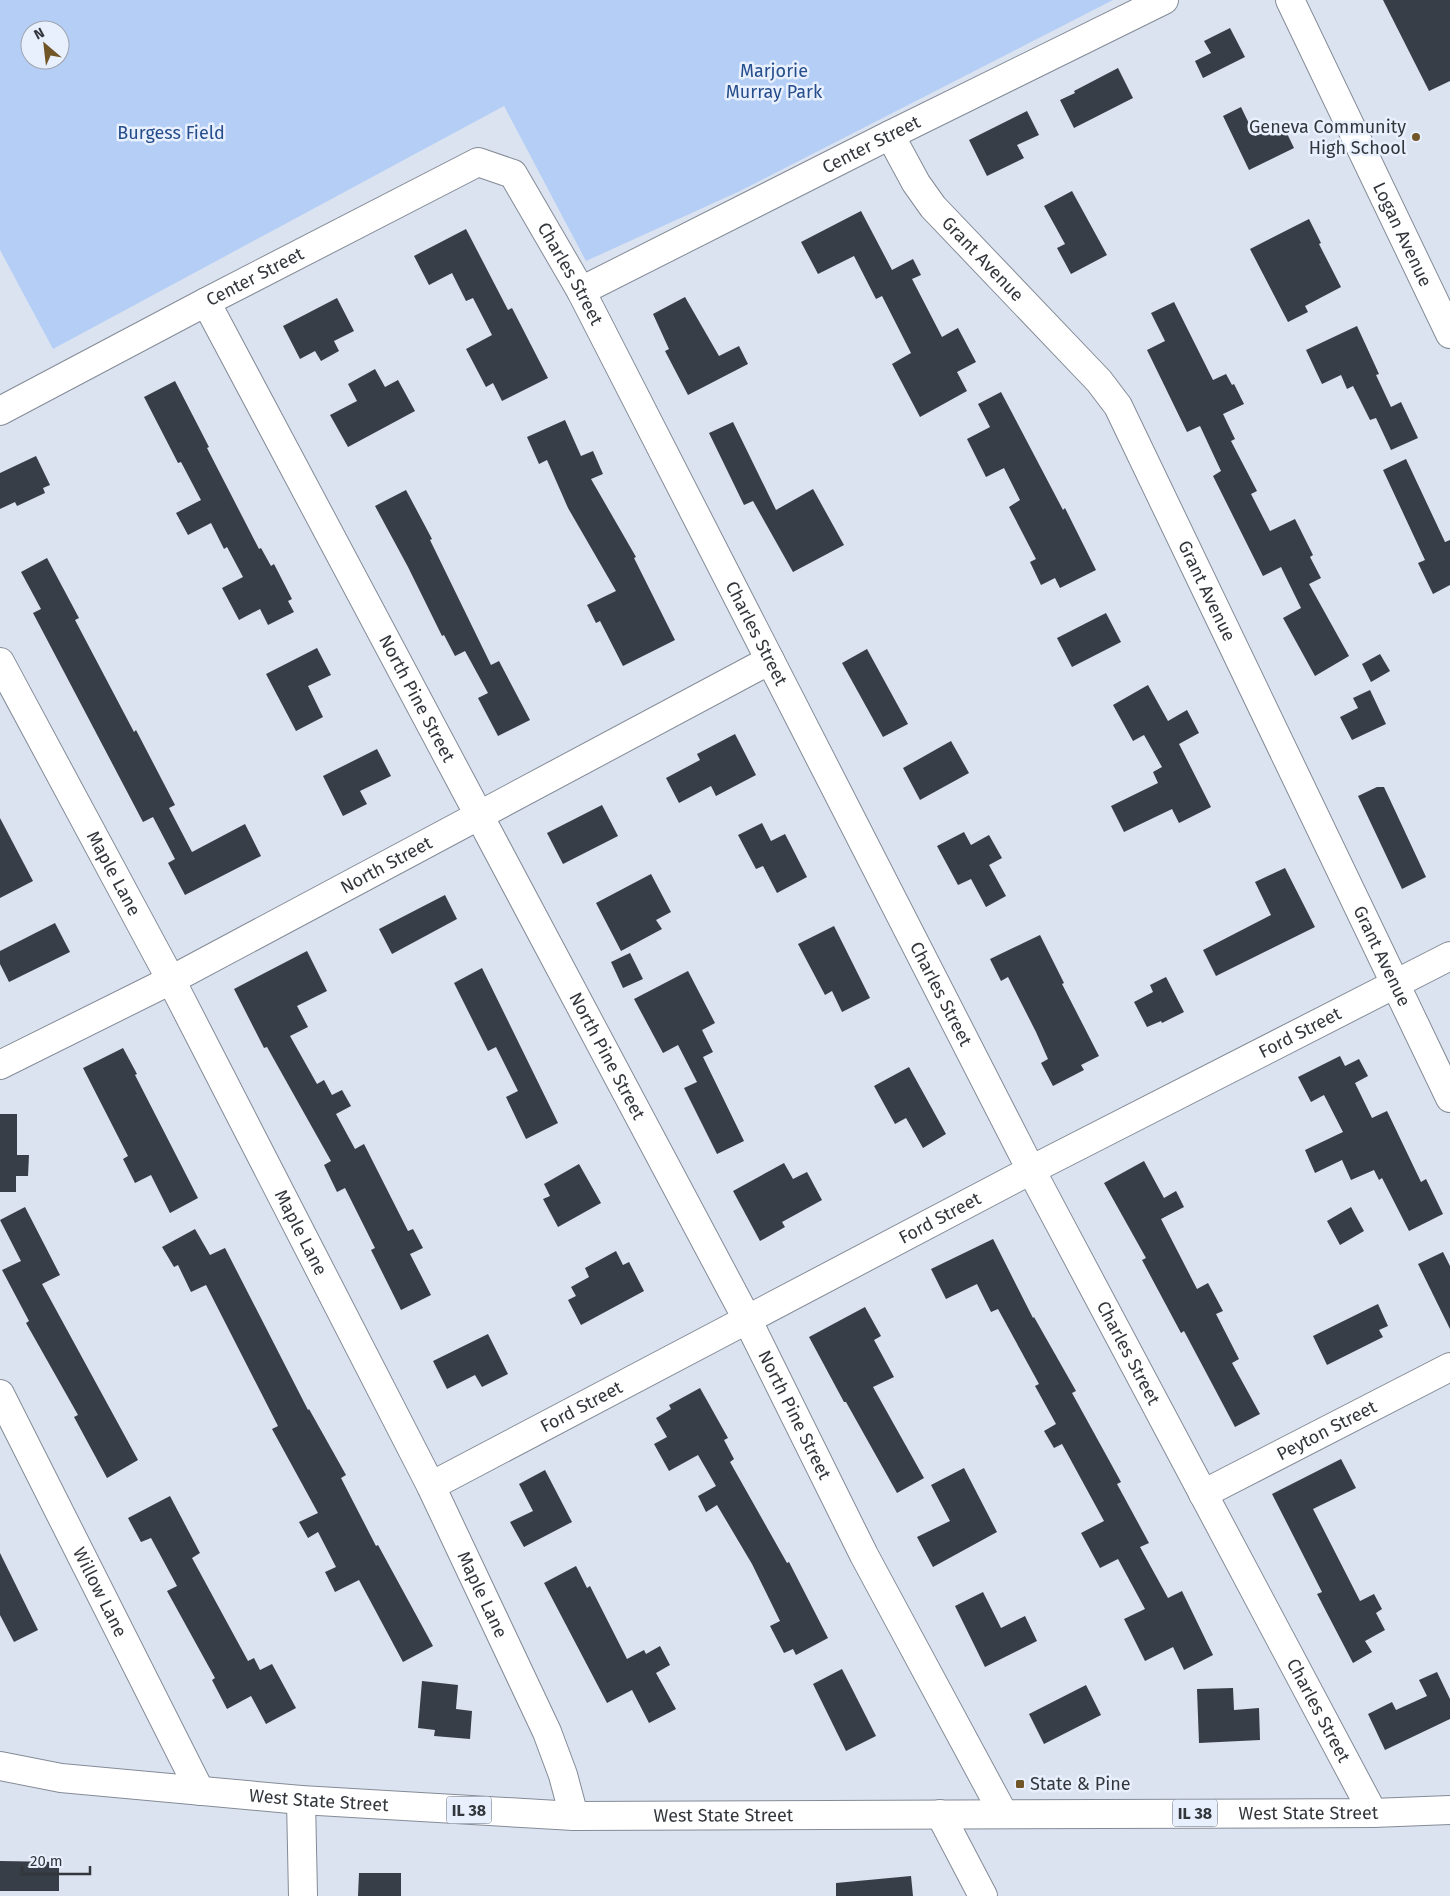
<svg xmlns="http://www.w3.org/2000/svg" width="1450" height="1896" font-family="'Fira Sans',sans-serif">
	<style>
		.green { fill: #b5cef6; fill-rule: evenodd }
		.building { fill: #373e48 }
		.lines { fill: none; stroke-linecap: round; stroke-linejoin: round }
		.minor-casing { stroke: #848b97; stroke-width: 30 }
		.major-casing { stroke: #848b97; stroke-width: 30 }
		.minor { stroke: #fff; stroke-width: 28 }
		.major { stroke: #fff; stroke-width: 28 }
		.poi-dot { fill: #715628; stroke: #e8f0fe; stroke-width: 2 }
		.labels { text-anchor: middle; stroke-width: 5; stroke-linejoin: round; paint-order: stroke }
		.shield { fill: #e8f0fe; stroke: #696e76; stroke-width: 1 }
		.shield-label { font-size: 16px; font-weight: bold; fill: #33373c }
		.park-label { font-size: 18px; fill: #264d8c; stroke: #e8f0fe }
		.poi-label { font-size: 18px; fill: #33373c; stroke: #e8f0fe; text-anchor: end }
		.street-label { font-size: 18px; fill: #33373c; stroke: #e8f0fe }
	</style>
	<rect width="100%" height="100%" fill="#dbe3f0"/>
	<path class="green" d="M0 0H1113L740 191 586 261 504 106 53 349 0 250ZM30 30H60V60H30Z"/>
	<g class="building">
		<polygon points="1383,0 1450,0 1450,81 1429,91"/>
		<polygon points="1230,28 1245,57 1203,78 1195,61 1211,53 1204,41"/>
		<polygon points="1118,68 1133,98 1074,128 1060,100 1075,93 1074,91"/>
		<polygon points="1241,107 1255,136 1282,123 1294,148 1249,170 1223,116"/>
		<polygon points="1027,111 1039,135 1017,145 1024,158 987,176 969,140"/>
		<polygon points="1072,191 1107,255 1071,274 1057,248 1065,244 1044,206"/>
		<polygon points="861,211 892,270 913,259 921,275 912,279 942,337 958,328 976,362 957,372 967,391 920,417 892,364 911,353 882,296 876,299 854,256 818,274 801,242"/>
		<polygon points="1309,219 1321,243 1319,244 1341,287 1305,306 1308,312 1288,322 1250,249"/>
		<polygon points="466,229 508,310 512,308 548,378 502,401 493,383 486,387 466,349 492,335 473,298 466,301 452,273 429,285 414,256"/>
		<polygon points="685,297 719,356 739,346 748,364 688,395 665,351 669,349 653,314"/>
		<polygon points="337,298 354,331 334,341 339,351 321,361 315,351 300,359 283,326"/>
		<polygon points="1174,302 1213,380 1226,374 1232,385 1234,384 1244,404 1223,414 1235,439 1231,441 1257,491 1251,494 1270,531 1295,519 1313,555 1310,557 1321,578 1309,584 1349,656 1315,676 1283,618 1301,608 1281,567 1263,576 1213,476 1221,471 1200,426 1187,432 1147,350 1165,341 1151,313"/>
		<polygon points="1357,326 1379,374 1376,375 1391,407 1401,402 1418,438 1391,450 1376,418 1370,420 1353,386 1347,389 1341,375 1322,384 1306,350"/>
		<polygon points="375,369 385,387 398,380 415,411 348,447 330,415 357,401 348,384"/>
		<polygon points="175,381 209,447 207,448 259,549 261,548 271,566 274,564 292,599 288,601 294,612 268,625 260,609 239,620 222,588 243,577 227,547 224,549 211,523 188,535 176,513 201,500 181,462 178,463 144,397"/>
		<polygon points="1001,392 1063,510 1065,508 1096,570 1060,588 1055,578 1041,585 1030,562 1036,559 1009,507 1020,500 1004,468 986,477 967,439 990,427 978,404"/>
		<polygon points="565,420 581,456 593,451 603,474 591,479 636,557 634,558 675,640 623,666 600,621 596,623 587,605 616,591 568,508 547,460 539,464 527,437"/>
		<polygon points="733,422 776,510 813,489 844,545 793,572 753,501 744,505 709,433"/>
		<polygon points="36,456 50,485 43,488 45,493 17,506 15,502 0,509 0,473"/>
		<polygon points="1406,459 1445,542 1450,540 1450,585 1433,594 1418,563 1425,560 1383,470"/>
		<polygon points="406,490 432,539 430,540 491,665 499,661 530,720 498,736 478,698 488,693 465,651 455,656 444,635 442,636 408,567 375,506"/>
		<polygon points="47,558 79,618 75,620 134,732 136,730 175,805 169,808 192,852 245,824 261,856 185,895 168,863 175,859 153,817 143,822 33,613 41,609 21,572"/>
		<polygon points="1106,613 1121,642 1072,667 1057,638"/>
		<polygon points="317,648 331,675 308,686 323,717 296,731 266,674"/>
		<polygon points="867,649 908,724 883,737 842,663"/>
		<polygon points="1380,654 1390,671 1371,682 1362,664"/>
		<polygon points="1148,685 1168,721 1187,710 1199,733 1179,744 1211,807 1179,823 1172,809 1124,832 1111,806 1158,783 1153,772 1162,767 1144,735 1133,741 1113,705"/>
		<polygon points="1370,690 1386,724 1352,740 1340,717 1358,708 1353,698"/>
		<polygon points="735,734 756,775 716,796 711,786 679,803 666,778 700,760 697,754"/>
		<polygon points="951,741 969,773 920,800 903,768"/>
		<polygon points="377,749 391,776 360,791 367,804 343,816 323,776"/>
		<polygon points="1377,787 1384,787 1426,877 1402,889 1358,796"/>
		<polygon points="602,805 618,836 563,864 547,833"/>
		<polygon points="0,818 33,881 0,898"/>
		<polygon points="762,823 771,841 785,834 807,877 777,893 763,866 756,869 738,835"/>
		<polygon points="964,832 971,845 989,835 1002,858 989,865 1006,896 986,907 971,879 958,885 937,846"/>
		<polygon points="1285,868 1315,927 1216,976 1203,950 1271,915 1255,882"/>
		<polygon points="651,874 671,912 656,920 662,929 621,951 596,903"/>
		<polygon points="445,895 457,919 392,954 379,929"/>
		<polygon points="55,923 70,952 9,982 0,964 0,951"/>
		<polygon points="834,926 870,998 842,1012 832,991 825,995 798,944"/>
		<polygon points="1040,935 1064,983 1062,984 1099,1056 1081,1065 1084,1070 1053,1086 1041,1063 1048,1059 1036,1032 1008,977 1001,981 990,959"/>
		<polygon points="307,951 327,991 297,1006 308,1027 290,1036 317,1084 324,1080 332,1095 342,1090 351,1106 336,1114 355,1149 364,1144 408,1231 413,1229 423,1248 410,1254 431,1295 401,1310 371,1250 375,1248 345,1188 337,1192 324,1165 331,1161 267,1047 264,1048 234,989"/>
		<polygon points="630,953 643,979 623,988 611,962"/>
		<polygon points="482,968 558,1123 526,1139 506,1097 518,1091 496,1047 488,1051 454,983"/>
		<polygon points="688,971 715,1023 702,1030 713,1052 703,1057 744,1141 717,1154 684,1088 697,1082 678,1045 663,1053 634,999"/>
		<polygon points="1166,977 1184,1012 1162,1023 1161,1021 1147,1027 1134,1002 1153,992 1150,985"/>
		<polygon points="123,1048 137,1074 135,1075 198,1198 170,1213 151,1175 135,1183 123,1159 128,1156 83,1068"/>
		<polygon points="1340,1056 1345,1066 1359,1059 1368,1076 1355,1083 1372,1118 1387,1111 1421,1182 1426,1179 1443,1214 1409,1231 1382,1178 1379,1180 1374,1170 1351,1180 1342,1160 1315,1173 1305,1150 1343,1132 1324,1095 1311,1102 1298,1077"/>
		<polygon points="909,1067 946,1134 923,1148 906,1118 895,1124 874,1086"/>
		<polygon points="0,1114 17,1114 17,1155 29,1155 28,1176 16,1176 16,1192 0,1192"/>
		<polygon points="1144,1161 1164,1198 1176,1191 1184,1207 1161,1219 1197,1289 1208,1283 1223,1311 1216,1314 1239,1359 1232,1363 1260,1414 1235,1427 1184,1331 1181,1333 1142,1260 1146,1258 1104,1183"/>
		<polygon points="784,1163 793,1179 807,1172 822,1200 782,1222 785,1227 760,1241 733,1191"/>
		<polygon points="579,1164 601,1203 558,1227 543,1199 550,1196 544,1184"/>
		<polygon points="25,1207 60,1275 42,1284 138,1460 107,1478 74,1417 78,1415 26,1323 29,1321 2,1270 21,1261 0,1220"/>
		<polygon points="1351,1207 1364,1231 1340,1245 1327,1221"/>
		<polygon points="195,1229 210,1255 225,1248 308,1410 309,1409 346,1475 341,1478 376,1546 378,1545 433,1646 403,1662 359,1580 335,1592 325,1572 336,1567 318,1532 308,1538 299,1522 318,1513 272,1429 278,1426 206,1285 191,1292 178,1265 174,1267 162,1247"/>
		<polygon points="993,1239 1033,1318 1034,1317 1076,1391 1072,1393 1121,1482 1117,1484 1149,1543 1140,1547 1168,1598 1182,1591 1213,1655 1184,1670 1173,1647 1145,1661 1124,1619 1145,1609 1118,1559 1100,1568 1081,1533 1104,1521 1062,1444 1054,1448 1044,1431 1056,1424 1035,1386 1039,1384 998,1309 991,1312 977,1284 946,1299 931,1269"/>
		<polygon points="616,1251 623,1265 629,1262 644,1291 581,1325 568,1300 576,1296 571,1287 589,1277 585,1268"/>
		<polygon points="1443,1252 1450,1266 1450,1329 1418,1264"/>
		<polygon points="1378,1304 1388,1326 1379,1330 1383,1337 1327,1365 1313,1336"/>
		<polygon points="865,1307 881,1336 874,1340 894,1377 873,1387 924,1478 897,1493 846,1402 844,1402 809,1337"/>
		<polygon points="488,1334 508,1374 482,1387 475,1375 447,1389 433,1361"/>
		<polygon points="700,1388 728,1438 724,1440 734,1459 730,1462 787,1563 789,1562 828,1638 796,1655 793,1649 784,1653 770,1626 780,1621 752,1564 717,1505 706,1512 698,1496 716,1486 698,1455 669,1471 654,1444 667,1437 656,1418 671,1409 669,1405"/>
		<polygon points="1341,1459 1356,1488 1313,1509 1360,1601 1374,1594 1382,1609 1376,1613 1385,1630 1365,1641 1372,1652 1353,1663 1317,1594 1322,1592 1272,1494"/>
		<polygon points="964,1468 997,1532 933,1567 917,1537 950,1521 931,1485"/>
		<polygon points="545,1470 572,1522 524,1547 510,1522 533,1511 519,1484"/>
		<polygon points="170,1496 200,1553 192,1558 248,1661 254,1658 260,1670 272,1664 296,1708 266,1724 251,1696 227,1709 212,1680 215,1678 167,1591 177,1586 151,1538 141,1542 128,1518"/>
		<polygon points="0,1553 38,1630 14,1642 0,1615"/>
		<polygon points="576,1566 587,1588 590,1586 627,1659 644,1650 646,1654 660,1646 670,1665 656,1673 676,1709 649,1723 632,1690 607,1703 544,1583"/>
		<polygon points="983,1592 1001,1628 1025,1616 1037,1641 985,1667 955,1606"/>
		<polygon points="842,1669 876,1736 846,1751 813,1684"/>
		<polygon points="1437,1672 1450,1699 1450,1719 1385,1750 1368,1714 1392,1702 1396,1710 1427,1696 1419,1680"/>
		<polygon points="422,1681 458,1685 456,1709 472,1711 470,1739 434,1736 435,1730 418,1728"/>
		<polygon points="1086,1685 1101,1715 1044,1744 1029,1714"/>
		<polygon points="1233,1688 1234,1710 1259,1708 1260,1740 1199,1743 1197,1689"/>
		<polygon points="0,1861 59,1862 59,1891 0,1891"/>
		<polygon points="359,1873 401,1873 401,1896 358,1896"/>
		<polygon points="911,1876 913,1896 836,1896 836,1883"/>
	</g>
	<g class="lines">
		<defs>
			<g id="minor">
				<path id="s1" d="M1290 0 1450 334"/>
				<path id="s2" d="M890 135 916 183 933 207 1099 381 1118 406 1450 1098"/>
				<path id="s3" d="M581 291 890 135 1164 0"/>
				<path id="s4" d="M206 302 747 1319 864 1555 1003 1813"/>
				<path id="s5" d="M0 411 206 302 478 162 513 174 581 291 1031 1170 1373 1813"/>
				<path id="s6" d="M0 662 171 980 431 1486 547 1732 563 1775 574 1816"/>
				<path id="s7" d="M0 1065 171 980 770 660"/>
				<path id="s8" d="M0 1394 200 1791"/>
				<path id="s9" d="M431 1486 1031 1170 1450 956"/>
				<path id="s10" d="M1203 1494 1450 1367"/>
				<polyline points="301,1800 303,1896"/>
				<polyline points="940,1814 983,1896"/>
			</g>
			<g id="major">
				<path id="s11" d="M0 1766 61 1778 301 1800 574 1816 1373 1813 1450 1810"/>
			</g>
		</defs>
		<use href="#minor" class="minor-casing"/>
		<use href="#major" class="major-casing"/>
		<use href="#minor" class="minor"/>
		<use href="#major" class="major"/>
	</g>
	<g class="poi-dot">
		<circle cx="1416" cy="137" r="5"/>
		<rect x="1015" y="1779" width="10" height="10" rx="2.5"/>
	</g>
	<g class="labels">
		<g class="shield">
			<rect x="446.5" y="1796.5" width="45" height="27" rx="4"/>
			<rect x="1172.5" y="1799.5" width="45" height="27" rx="4"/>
		</g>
		<g class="shield-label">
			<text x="469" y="1816">IL 38</text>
			<text x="1195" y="1819">IL 38</text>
		</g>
		<g class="park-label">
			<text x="774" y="77">Marjorie<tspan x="774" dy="21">Murray Park</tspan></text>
			<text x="171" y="139">Burgess Field</text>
		</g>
		<g class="poi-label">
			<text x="1406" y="133">Geneva Community<tspan x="1406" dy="21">High School</tspan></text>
			<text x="1030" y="1790" text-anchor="start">State &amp; Pine</text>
		</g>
		<g class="street-label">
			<text dy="6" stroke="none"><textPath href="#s3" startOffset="325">Center Street</textPath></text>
			<text dy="6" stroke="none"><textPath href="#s1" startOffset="260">Logan Avenue</textPath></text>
			<text dy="6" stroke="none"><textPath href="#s2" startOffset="156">Grant Avenue</textPath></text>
			<text dy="6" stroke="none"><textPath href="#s5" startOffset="691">Charles Street</textPath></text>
			<text dy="6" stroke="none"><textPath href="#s5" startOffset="288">Center Street</textPath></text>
			<text dy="6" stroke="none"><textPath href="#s2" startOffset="561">Grant Avenue</textPath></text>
			<text dy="6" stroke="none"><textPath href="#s5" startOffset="1096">Charles Street</textPath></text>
			<text dy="6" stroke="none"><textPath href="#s4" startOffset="449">North Pine Street</textPath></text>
			<text dy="6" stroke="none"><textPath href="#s7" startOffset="435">North Street</textPath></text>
			<text dy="6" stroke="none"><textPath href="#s6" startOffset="240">Maple Lane</textPath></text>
			<text dy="6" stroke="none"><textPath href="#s2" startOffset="966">Grant Avenue</textPath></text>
			<text dy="6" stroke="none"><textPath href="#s5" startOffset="1501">Charles Street</textPath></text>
			<text dy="6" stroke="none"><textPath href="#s9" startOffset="980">Ford Street</textPath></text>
			<text dy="6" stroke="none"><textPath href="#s4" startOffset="854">North Pine Street</textPath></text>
			<text dy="6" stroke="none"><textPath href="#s9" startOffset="575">Ford Street</textPath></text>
			<text dy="6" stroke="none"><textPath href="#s6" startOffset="645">Maple Lane</textPath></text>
			<text dy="6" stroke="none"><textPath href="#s5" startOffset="1906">Charles Street</textPath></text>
			<text dy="6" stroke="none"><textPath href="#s9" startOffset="170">Ford Street</textPath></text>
			<text dy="6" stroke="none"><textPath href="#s4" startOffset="1259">North Pine Street</textPath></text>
			<text dy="6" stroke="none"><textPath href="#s10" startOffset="139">Peyton Street</textPath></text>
			<text dy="6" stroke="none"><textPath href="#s8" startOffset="222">Willow Lane</textPath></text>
			<text dy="6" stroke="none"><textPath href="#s6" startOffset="1050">Maple Lane</textPath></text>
			<text dy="6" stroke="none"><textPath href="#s5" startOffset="2311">Charles Street</textPath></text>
			<text dy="6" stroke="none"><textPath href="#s11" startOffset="321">West State Street</textPath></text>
			<text dy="6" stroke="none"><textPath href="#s11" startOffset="1311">West State Street</textPath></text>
			<text dy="6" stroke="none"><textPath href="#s11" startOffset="726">West State Street</textPath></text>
		</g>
	</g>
	<g transform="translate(45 45) rotate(332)"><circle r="24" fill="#e8f0fe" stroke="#a0a6b0"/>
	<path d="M0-4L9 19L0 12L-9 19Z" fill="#715628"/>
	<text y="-8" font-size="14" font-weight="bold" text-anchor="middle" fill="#33373c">N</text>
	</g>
	<path d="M22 1866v8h68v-8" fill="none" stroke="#33373c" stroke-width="2.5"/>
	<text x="30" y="1866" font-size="15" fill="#33373c" stroke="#e8f0fe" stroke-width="4" paint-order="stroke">20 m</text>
</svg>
